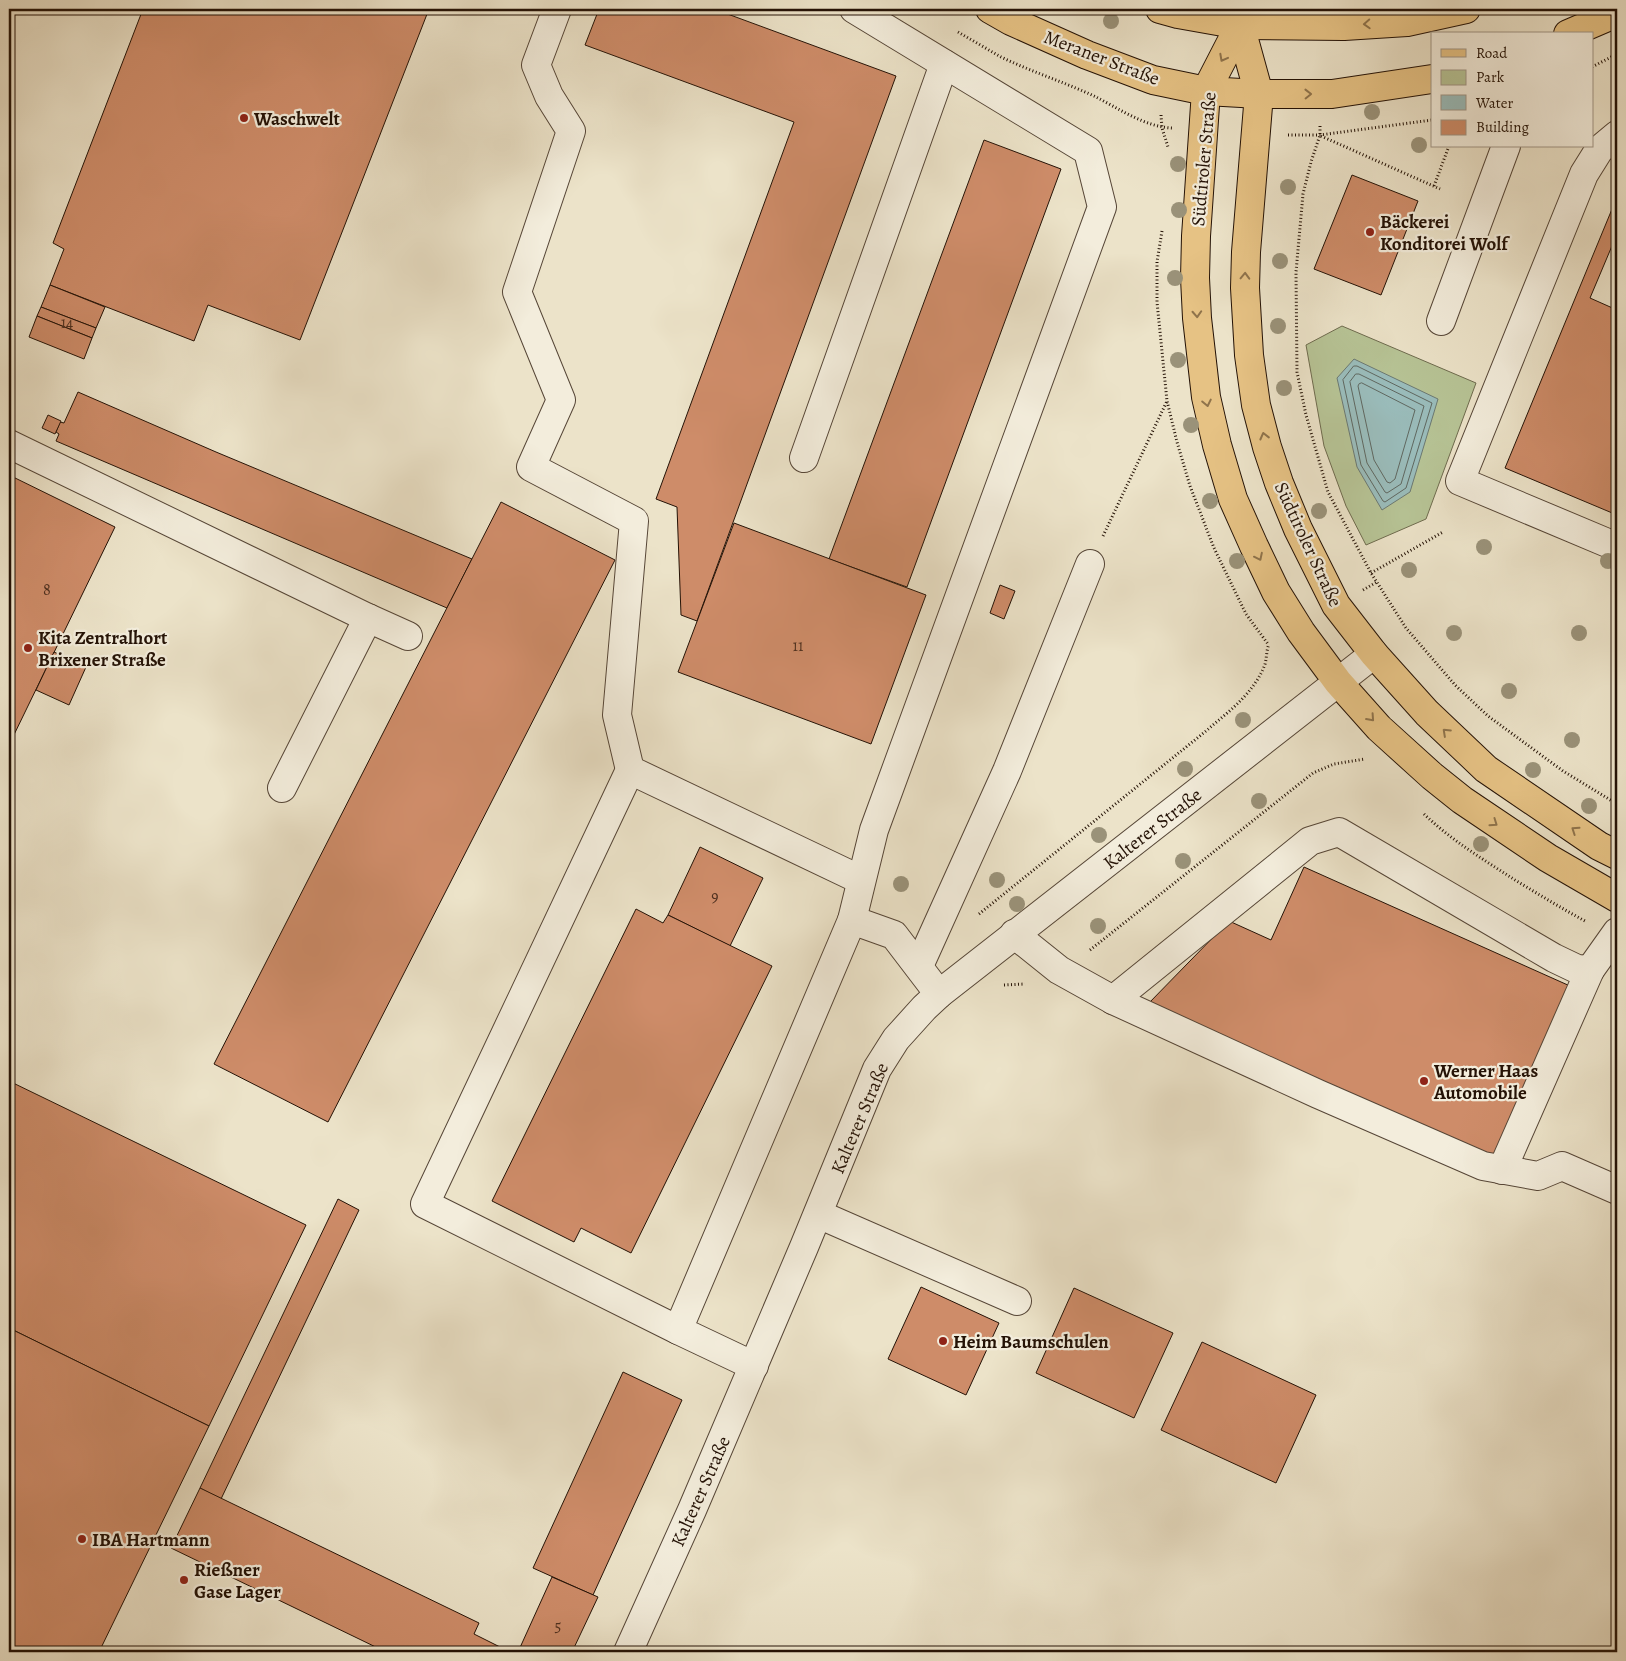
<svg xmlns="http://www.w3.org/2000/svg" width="1626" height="1661" font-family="Alegreya,serif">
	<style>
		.green { fill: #b7c496; stroke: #6e6b4e }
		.water { fill: #9abdbc; stroke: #6b7973 }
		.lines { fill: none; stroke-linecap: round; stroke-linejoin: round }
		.shore { stroke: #5f6861; stroke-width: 1 }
		.building { fill: #ce8c69; stroke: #241206 }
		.minor-casing { stroke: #564637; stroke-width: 30 }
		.major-casing { stroke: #241206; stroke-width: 30 }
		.path { stroke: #241206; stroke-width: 3; stroke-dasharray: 1 2.5; stroke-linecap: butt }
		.minor { stroke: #f3eddc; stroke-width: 28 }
		.major { stroke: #e6c284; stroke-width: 28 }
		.tree { fill: #9a9279 }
		.oneway { stroke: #8f734b }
		.poi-dot { fill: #8f2418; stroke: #f3eddc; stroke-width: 2 }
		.labels { text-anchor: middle; stroke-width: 4.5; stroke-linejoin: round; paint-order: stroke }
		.number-label { font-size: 16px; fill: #4e301f }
		.street-label { font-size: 19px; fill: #241206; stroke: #f3eddc }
		.poi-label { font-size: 19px; font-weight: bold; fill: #241206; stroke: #f3eddc; text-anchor: start }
	</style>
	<rect width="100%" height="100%" fill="#ece3c9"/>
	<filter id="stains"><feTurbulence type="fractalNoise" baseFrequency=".004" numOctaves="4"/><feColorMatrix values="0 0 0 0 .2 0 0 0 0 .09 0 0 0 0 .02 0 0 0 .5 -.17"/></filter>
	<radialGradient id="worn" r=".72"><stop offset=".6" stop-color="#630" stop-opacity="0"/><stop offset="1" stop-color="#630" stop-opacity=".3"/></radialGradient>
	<polygon class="green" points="1342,326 1476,383 1426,519 1366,545 1346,506 1324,446 1306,345"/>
	<polygon class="water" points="1354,359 1438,399 1410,492 1382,510 1357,467 1337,378"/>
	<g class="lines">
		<g class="shore">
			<polygon points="1354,366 1357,366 1432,403 1406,488 1385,502 1383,501 1361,465 1343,380"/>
			<polygon points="1356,374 1359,374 1424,406 1401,484 1387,493 1385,492 1367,463 1350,382"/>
			<polygon points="1362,383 1415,410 1395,479 1390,483 1387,482 1374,460 1358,386 1359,384"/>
		</g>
	</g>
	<g class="building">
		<polygon points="143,9 429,9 300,340 208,305 194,341 50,285 64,249 53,243"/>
		<polygon points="599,9 714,9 896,76 697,621 681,615 677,507 656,499 794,122 585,45"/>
		<polygon points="984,140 1061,169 907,587 829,559"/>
		<polygon points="1352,175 1418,201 1381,295 1314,269"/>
		<polygon points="1617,197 1617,234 1590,298 1617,310 1617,515 1505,468"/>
		<polygon points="50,285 105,307 96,328 41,307"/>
		<polygon points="41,307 96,328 92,338 37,316"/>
		<polygon points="37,316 92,338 84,359 29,337"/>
		<polygon points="78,392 216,452 472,559 447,608 56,441 59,434 56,432 60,422 64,423"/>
		<polygon points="48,415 61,421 55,434 42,428"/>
		<polygon points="9,475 115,527 9,745"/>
		<polygon points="501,502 615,560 328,1122 214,1064"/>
		<polygon points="734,523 926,595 871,744 678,672"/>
		<polygon points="1000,585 1015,591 1004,619 990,613"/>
		<polygon points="54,652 86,667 69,705 36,690"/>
		<polygon points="700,847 763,878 730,946 668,915"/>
		<polygon points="1304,867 1570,986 1493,1159 1148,1004 1229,921 1271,940"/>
		<polygon points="636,909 663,923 668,915 772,966 631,1253 581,1228 574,1242 492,1201"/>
		<polygon points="9,1081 306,1225 209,1426 9,1328"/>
		<polygon points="338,1199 359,1210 221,1499 200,1488"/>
		<polygon points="921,1287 999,1323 966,1395 888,1359"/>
		<polygon points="1074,1288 1173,1333 1134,1418 1036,1373"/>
		<polygon points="9,1328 209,1426 99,1652 9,1652"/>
		<polygon points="1202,1342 1316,1395 1276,1483 1161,1430"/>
		<polygon points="623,1372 682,1400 593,1595 533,1568"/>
		<polygon points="200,1488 479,1623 474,1634 510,1652 386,1652 171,1548"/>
		<polygon points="552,1577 598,1597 572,1652 518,1652"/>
	</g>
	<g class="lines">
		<defs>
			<g id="minor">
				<polyline points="557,9 536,65 549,96 571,131 517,292 561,400 531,467 634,521 617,715 630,770 861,880"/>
				<polyline points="1617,135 1599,150 1584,174 1460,481 1617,547"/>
				<polyline points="1441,321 1506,146"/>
				<polyline points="9,444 368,618 408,636"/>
				<polyline points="804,458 944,64"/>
				<polyline points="630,770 425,1204 678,1330"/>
				<polyline points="282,788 368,618"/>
				<polyline points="852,920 874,830 1102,207 1088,151 854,9"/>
				<polyline points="1014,934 1059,970 1113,1000 1318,1094 1483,1166 1538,1176 1562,1166 1617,1190"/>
				<polyline points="919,966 1007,771 1090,564"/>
				<polyline points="1113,1000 1310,841 1339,832 1554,958 1577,969 1590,970 1617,932"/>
				<polyline points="1502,1170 1590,970"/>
				<polyline points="818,1214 1017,1301"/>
				<polyline points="754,1366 678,1330 852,920 894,935 939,994"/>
				<polyline points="628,1652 692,1510 804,1247 877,1069 896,1039 924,1008 939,994 1374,654"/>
			</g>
			<g id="major">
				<polyline points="990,9 1011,21 1087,55 1153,80 1206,91 1259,94 1332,94 1432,79"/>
				<polyline points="1160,9 1178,14 1240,25 1344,26 1407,22 1466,9"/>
				<polyline points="1240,25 1206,91 1196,236 1195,278 1197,318 1206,397 1217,445 1233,499 1254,546 1276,592 1301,632 1338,682 1379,728 1432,776 1462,800 1548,858 1617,898"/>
				<polyline points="1240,25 1259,94 1246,252 1245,288 1249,355 1256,405 1267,447 1279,483 1298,529 1336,605 1374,654 1427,713 1486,769 1599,846 1617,855"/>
				<polyline points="1568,34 1617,13"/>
			</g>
		</defs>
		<use href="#minor" class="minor-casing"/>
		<use href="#major" class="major-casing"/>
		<g class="path">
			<path d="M958 32C972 40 987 49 1001 57 1032 72 1064 82 1094 96 1118 108 1145 127 1172 128"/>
			<polyline points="1592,67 1617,54"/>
			<polyline points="1161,115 1162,128 1168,147"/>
			<polyline points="1320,126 1320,135 1311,162 1303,194 1296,272 1297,372 1306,415 1328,492 1371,573 1406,628 1455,685 1488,716 1563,771 1617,804"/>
			<polyline points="1288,135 1320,135 1432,120"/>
			<polyline points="1321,136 1440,189"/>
			<polyline points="1434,186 1449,146"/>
			<polyline points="1162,231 1157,262 1157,302 1167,401 1177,442 1190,486 1214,548 1246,614 1268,644"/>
			<polyline points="1103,536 1167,401"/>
			<polyline points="1371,573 1443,532"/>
			<polyline points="1363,590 1377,582"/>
			<path d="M1424 814C1451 840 1484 860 1515 880 1538 894 1561 908 1585 921"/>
			<path d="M979 914 1206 731C1228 712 1252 695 1264 667 1267 660 1266 651 1269 644"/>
			<polyline points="1090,950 1313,773 1334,764 1365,759"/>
			<polyline points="1004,985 1025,984"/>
		</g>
		<use href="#minor" class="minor"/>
		<use href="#major" class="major"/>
	</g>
	<g class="tree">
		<circle cx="1111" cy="21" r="8"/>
		<circle cx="1372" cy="112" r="8"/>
		<circle cx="1419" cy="145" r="8"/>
		<circle cx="1178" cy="164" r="8"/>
		<circle cx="1288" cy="187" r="8"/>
		<circle cx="1179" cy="210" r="8"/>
		<circle cx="1280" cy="261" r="8"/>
		<circle cx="1175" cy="278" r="8"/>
		<circle cx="1278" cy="326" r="8"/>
		<circle cx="1178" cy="360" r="8"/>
		<circle cx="1284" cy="388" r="8"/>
		<circle cx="1191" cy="425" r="8"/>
		<circle cx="1210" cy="501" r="8"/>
		<circle cx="1319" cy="511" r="8"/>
		<circle cx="1484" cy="547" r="8"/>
		<circle cx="1237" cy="561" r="8"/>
		<circle cx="1608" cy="561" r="8"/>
		<circle cx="1409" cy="570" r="8"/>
		<circle cx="1454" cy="633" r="8"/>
		<circle cx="1579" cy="633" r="8"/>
		<circle cx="1509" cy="691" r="8"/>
		<circle cx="1243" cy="720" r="8"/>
		<circle cx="1572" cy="740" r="8"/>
		<circle cx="1185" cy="769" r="8"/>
		<circle cx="1533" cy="770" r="8"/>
		<circle cx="1259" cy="801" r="8"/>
		<circle cx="1589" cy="806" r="8"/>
		<circle cx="1099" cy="835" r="8"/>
		<circle cx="1481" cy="844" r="8"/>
		<circle cx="1183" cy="861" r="8"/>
		<circle cx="997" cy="880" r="8"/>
		<circle cx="901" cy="884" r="8"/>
		<circle cx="1017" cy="904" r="8"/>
		<circle cx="1098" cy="926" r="8"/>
	</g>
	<defs><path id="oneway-chevron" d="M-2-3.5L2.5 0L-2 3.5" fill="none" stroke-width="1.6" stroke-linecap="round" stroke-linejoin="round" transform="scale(1.25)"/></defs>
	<g class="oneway">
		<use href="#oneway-chevron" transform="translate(1367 24) rotate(177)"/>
		<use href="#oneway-chevron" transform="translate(1223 58) rotate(118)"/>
		<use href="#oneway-chevron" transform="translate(1308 94) rotate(-1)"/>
		<use href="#oneway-chevron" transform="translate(1245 276) rotate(-88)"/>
		<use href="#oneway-chevron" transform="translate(1197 314) rotate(87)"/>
		<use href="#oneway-chevron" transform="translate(1207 403) rotate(78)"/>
		<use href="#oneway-chevron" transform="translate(1264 436) rotate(-104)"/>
		<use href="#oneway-chevron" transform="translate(1259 557) rotate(64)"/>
		<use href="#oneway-chevron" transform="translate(1371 718) rotate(48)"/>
		<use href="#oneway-chevron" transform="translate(1446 732) rotate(-137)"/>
		<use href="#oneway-chevron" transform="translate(1494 823) rotate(35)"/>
		<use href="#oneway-chevron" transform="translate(1575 830) rotate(-146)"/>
	</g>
	<g class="poi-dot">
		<circle cx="244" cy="118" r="5"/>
		<circle cx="1370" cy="232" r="5"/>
		<circle cx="28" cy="648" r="5"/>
		<circle cx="1424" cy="1081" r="5"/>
		<circle cx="943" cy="1341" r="5"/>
		<circle cx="82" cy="1539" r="5"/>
		<circle cx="184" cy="1580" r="5"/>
	</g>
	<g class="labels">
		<g class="number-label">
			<text x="67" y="328">14</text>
			<text x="47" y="595">8</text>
			<text x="798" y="651">11</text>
			<text x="715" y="902">9</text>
			<text x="558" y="1631">5</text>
		</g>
		<g class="street-label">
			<text transform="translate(1102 57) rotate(21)" y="7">Meraner Straße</text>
			<text transform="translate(1203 159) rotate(-85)" y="7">Südtiroler Straße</text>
			<text transform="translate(1309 544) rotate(65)" y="7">Südtiroler Straße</text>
			<text transform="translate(1152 828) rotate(-38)" y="7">Kalterer Straße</text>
			<text transform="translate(859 1118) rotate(-67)" y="7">Kalterer Straße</text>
			<text transform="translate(700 1491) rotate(-66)" y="7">Kalterer Straße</text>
		</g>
		<g class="poi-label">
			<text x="254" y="125">Waschwelt</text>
			<text x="1380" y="228">Bäckerei<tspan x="1380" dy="22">Konditorei Wolf</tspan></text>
			<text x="38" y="644">Kita Zentralhort<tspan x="38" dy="22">Brixener Straße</tspan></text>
			<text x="1434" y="1077">Werner Haas<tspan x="1434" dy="22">Automobile</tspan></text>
			<text x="953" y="1348">Heim Baumschulen</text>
			<text x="92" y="1546">IBA Hartmann</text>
			<text x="194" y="1576">Rießner<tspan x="194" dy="22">Gase Lager</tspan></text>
		</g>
	</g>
	<rect width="1626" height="1661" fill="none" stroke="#ece3c9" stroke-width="30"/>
	<rect x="10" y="10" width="1606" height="1641" fill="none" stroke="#241206" stroke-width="2.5"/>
	<rect x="15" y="15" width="1596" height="1631" fill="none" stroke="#241206"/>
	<rect x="1431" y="32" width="162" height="115" fill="#f3eddc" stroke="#a09586"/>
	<rect x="1441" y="49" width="25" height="8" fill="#e6c284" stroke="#a09586"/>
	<text x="1476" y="58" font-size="15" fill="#241206">Road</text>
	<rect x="1441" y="70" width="25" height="15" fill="#b7c496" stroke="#a09586"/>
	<text x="1476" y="82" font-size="15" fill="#241206">Park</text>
	<rect x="1441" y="95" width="25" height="15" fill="#9abdbc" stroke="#a09586"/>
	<text x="1476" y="108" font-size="15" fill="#241206">Water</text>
	<rect x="1441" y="120" width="25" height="15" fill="#ce8c69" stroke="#a09586"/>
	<text x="1476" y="132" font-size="15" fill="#241206">Building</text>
	<rect width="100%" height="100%" filter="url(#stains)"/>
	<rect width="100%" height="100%" fill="url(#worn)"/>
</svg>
